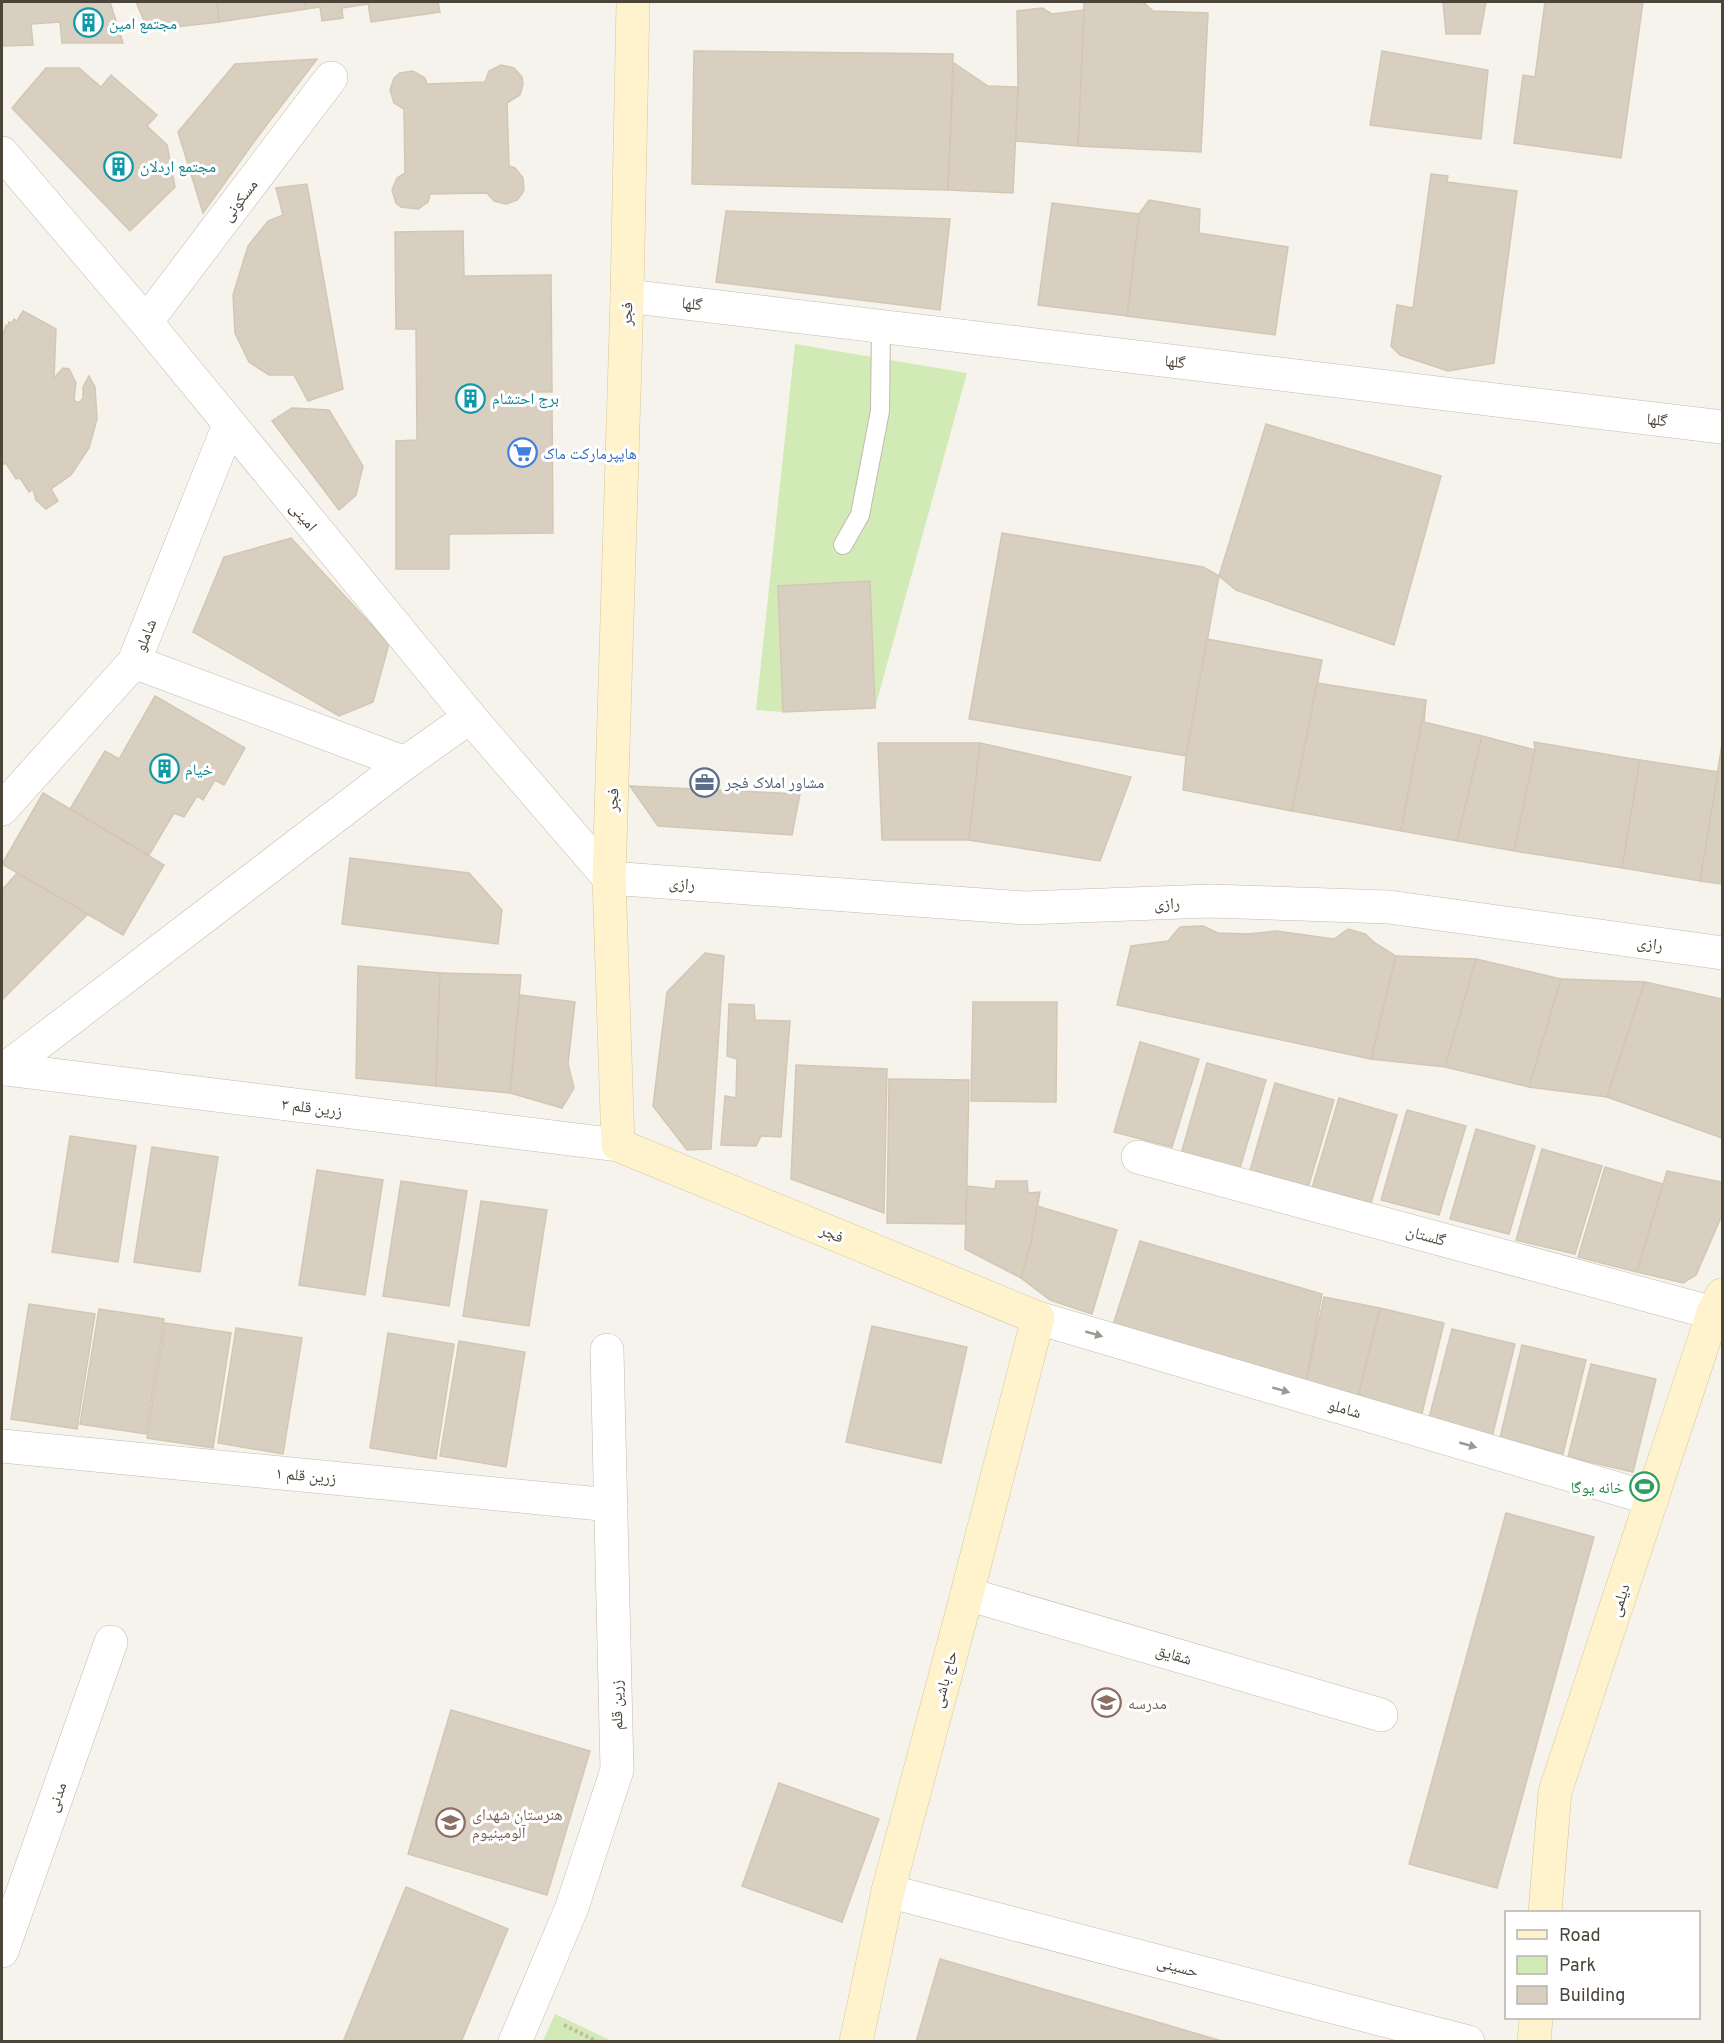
<svg xmlns="http://www.w3.org/2000/svg" width="1724" height="2043" font-family="Overpass,'Noto Naskh Arabic',sans-serif">
	<style>
		.green { fill: #d2eab5 }
		.building { fill: #d8cfc1; stroke: #d3c7b4; stroke-width: 1.5 }
		.lines { fill: none; stroke-linecap: round; stroke-linejoin: round }
		.lane-casing { stroke: #c2bbae; stroke-width: 20 }
		.street-casing { stroke: #c2bbae; stroke-width: 34 }
		.secondary-casing { stroke: #d6c79b; stroke-width: 34 }
		.path { stroke: #c4b79f; stroke-width: 4; stroke-dasharray: 3 3; stroke-linecap: butt }
		.lane { stroke: #fff; stroke-width: 18 }
		.street { stroke: #fff; stroke-width: 33 }
		.secondary { stroke: #fff3cd; stroke-width: 33 }
		.oneway { fill: #9c9892 }
		.labels { text-anchor: middle; stroke-width: 6; stroke-linejoin: round; paint-order: stroke }
		.culture-label { font-size: 16px; fill: #0d838f; stroke: #fff; text-anchor: start }
		.street-label { font-size: 16px; fill: #4b4439; stroke: #fff }
		.shop-label { font-size: 16px; fill: #366cbe; stroke: #fff; text-anchor: start }
		.service-label { font-size: 16px; fill: #4e5e75; stroke: #fff; text-anchor: start }
		.leisure-label { font-size: 16px; fill: #27864d; stroke: #fff; text-anchor: end }
		.education-label { font-size: 16px; fill: #785e54; stroke: #fff; text-anchor: start }
	</style>
	<rect width="100%" height="100%" fill="#f6f3ec"/>
	<g class="green">
		<polygon points="795,344 967,373 875,708 778,586 783,712 756,710"/>
		<polygon points="555,2014 612,2041 543,2041"/>
	</g>
	<g class="building">
		<polygon points="2,2 110,2 123,43 62,43 60,22 31,24 33,45 2,46"/>
		<polygon points="136,2 217,2 219,22 148,30"/>
		<polygon points="217,2 305,2 306,9 219,22"/>
		<polygon points="305,2 368,2 369,4 342,8 343,18 322,21 320,7 306,9"/>
		<polygon points="368,2 438,2 440,12 371,22"/>
		<polygon points="1084,2 1143,2 1153,11 1208,13 1201,152 1078,146"/>
		<polygon points="1440,2 1486,2 1480,34 1446,34 1443,2"/>
		<polygon points="1545,2 1643,2 1621,158 1514,143 1523,75 1535,77"/>
		<polygon points="1042,8 1052,14 1084,10 1078,146 1015,141 1018,87 1017,11"/>
		<polygon points="694,51 953,54 948,190 692,184"/>
		<polygon points="1382,51 1488,70 1481,139 1370,125"/>
		<polygon points="317,59 259,135 203,213 178,132 235,64"/>
		<polygon points="954,63 988,86 1018,87 1013,193 948,190"/>
		<polygon points="501,65 514,68 522,77 523,84 520,95 507,103 509,166 515,168 523,178 524,190 521,195 517,200 506,204 494,201 487,193 430,194 428,202 418,209 401,207 396,203 392,190 397,178 405,173 404,109 394,103 390,90 394,78 400,73 413,71 425,78 427,84 485,82 489,71"/>
		<polygon points="46,68 79,68 101,87 111,75 157,115 147,126 167,145 175,187 130,231 12,108"/>
		<polygon points="1431,174 1448,176 1447,182 1517,191 1494,363 1448,371 1400,355 1391,346 1397,305 1413,308"/>
		<polygon points="307,184 343,389 308,401 294,375 269,375 249,362 235,333 233,295 248,246 268,221 283,215 276,188"/>
		<polygon points="1149,200 1200,209 1199,233 1288,247 1275,335 1127,316 1139,214"/>
		<polygon points="1052,203 1139,214 1127,316 1038,305"/>
		<polygon points="726,211 950,219 940,310 716,282"/>
		<polygon points="463,231 464,276 551,275 552,392 525,392 525,404 552,404 553,533 449,534 449,569 396,569 396,441 417,440 416,329 396,329 395,232"/>
		<polygon points="23,311 56,329 54,378 63,368 69,369 76,383 74,399 76,402 80,402 83,398 83,387 89,376 95,387 97,419 89,448 71,475 51,489 58,501 46,509 36,500 33,489 29,492 20,478 16,479 6,463 2,465 2,338 6,325 8,326 9,322 12,323 14,319 17,321"/>
		<polygon points="292,408 329,410 363,466 356,495 339,510 272,421"/>
		<polygon points="1266,424 1441,476 1394,645 1236,590 1219,576"/>
		<polygon points="1002,533 1203,567 1219,576 1186,756 969,719"/>
		<polygon points="291,538 389,644 373,702 339,716 193,632 224,557"/>
		<polygon points="870,581 875,708 783,712 778,586"/>
		<polygon points="1207,639 1322,660 1292,811 1183,790 1186,756"/>
		<polygon points="1317,683 1426,700 1401,831 1292,811"/>
		<polygon points="155,696 245,748 224,785 215,780 203,800 197,796 184,817 174,813 149,855 70,809 105,751 119,759"/>
		<polygon points="1426,700 1424,722 1482,736 1457,841 1401,831"/>
		<polygon points="1482,736 1535,750 1514,851 1457,841"/>
		<polygon points="1534,742 1640,760 1622,868 1514,851 1535,750"/>
		<polygon points="878,743 980,743 969,840 882,840"/>
		<polygon points="980,743 1131,777 1100,861 969,840"/>
		<polygon points="1722,744 1722,884 1700,881"/>
		<polygon points="1640,760 1718,772 1700,881 1622,868"/>
		<polygon points="630,786 800,794 792,835 658,826"/>
		<polygon points="43,793 164,865 123,935 2,864"/>
		<polygon points="350,858 469,873 502,910 498,944 342,924"/>
		<polygon points="17,873 88,914 2,1000 2,890"/>
		<polygon points="1203,926 1218,933 1247,934 1276,931 1334,939 1348,929 1365,934 1375,943 1396,956 1371,1059 1117,1005 1131,946 1168,941 1180,927"/>
		<polygon points="705,953 724,956 711,1149 687,1150 653,1106 667,992"/>
		<polygon points="1396,956 1476,959 1445,1067 1371,1059"/>
		<polygon points="1476,959 1561,979 1529,1087 1445,1067"/>
		<polygon points="358,966 440,973 436,1086 356,1078"/>
		<polygon points="440,973 521,975 510,1093 436,1086"/>
		<polygon points="1561,979 1645,982 1607,1097 1529,1087"/>
		<polygon points="1645,982 1722,999 1722,1138 1607,1097"/>
		<polygon points="520,995 575,1002 568,1064 574,1088 562,1108 510,1093"/>
		<polygon points="973,1002 1057,1002 1056,1102 971,1101"/>
		<polygon points="729,1004 754,1005 755,1020 790,1021 781,1137 761,1136 756,1146 721,1145 725,1096 736,1098 737,1059 727,1056"/>
		<polygon points="1140,1042 1199,1059 1172,1147 1114,1132"/>
		<polygon points="1207,1063 1266,1080 1240,1168 1181,1154"/>
		<polygon points="796,1065 887,1069 884,1213 791,1179"/>
		<polygon points="889,1079 969,1080 966,1224 887,1223"/>
		<polygon points="1275,1083 1334,1100 1308,1188 1249,1174"/>
		<polygon points="1339,1098 1397,1115 1371,1203 1312,1188"/>
		<polygon points="1407,1110 1466,1126 1439,1215 1381,1200"/>
		<polygon points="1476,1129 1535,1146 1509,1234 1450,1219"/>
		<polygon points="70,1136 136,1146 118,1262 52,1252"/>
		<polygon points="152,1147 218,1157 200,1272 134,1262"/>
		<polygon points="1542,1149 1602,1166 1575,1254 1516,1240"/>
		<polygon points="1605,1167 1663,1184 1637,1272 1578,1257"/>
		<polygon points="317,1170 383,1180 365,1295 299,1285"/>
		<polygon points="1667,1171 1722,1182 1722,1215 1696,1275 1683,1283 1637,1272"/>
		<polygon points="401,1181 467,1191 449,1306 383,1296"/>
		<polygon points="996,1181 1027,1181 1028,1193 1040,1192 1031,1243 1021,1278 965,1249 967,1186 995,1189"/>
		<polygon points="481,1201 547,1210 529,1326 463,1316"/>
		<polygon points="1037,1206 1117,1230 1092,1314 1050,1300 1021,1278 1031,1243"/>
		<polygon points="1140,1241 1322,1294 1306,1382 1112,1328"/>
		<polygon points="1324,1297 1380,1308 1357,1401 1306,1382"/>
		<polygon points="29,1304 95,1314 77,1429 11,1419"/>
		<polygon points="1380,1308 1444,1323 1421,1417 1357,1401"/>
		<polygon points="99,1309 164,1319 146,1434 80,1424"/>
		<polygon points="165,1323 231,1333 213,1448 147,1438"/>
		<polygon points="872,1326 967,1347 941,1463 846,1442"/>
		<polygon points="236,1328 302,1338 283,1454 218,1443"/>
		<polygon points="1452,1329 1515,1344 1492,1437 1428,1422"/>
		<polygon points="388,1333 454,1344 436,1459 370,1448"/>
		<polygon points="459,1341 525,1352 506,1467 440,1456"/>
		<polygon points="1522,1345 1586,1360 1563,1454 1500,1438"/>
		<polygon points="1591,1364 1656,1379 1633,1472 1568,1457"/>
		<polygon points="1506,1513 1594,1537 1497,1888 1409,1864"/>
		<polygon points="451,1710 590,1751 547,1895 408,1854"/>
		<polygon points="779,1783 879,1819 842,1922 742,1886"/>
		<polygon points="406,1887 508,1929 461,2042 343,2042"/>
		<polygon points="940,1959 1147,2019 1225,2042 916,2042"/>
	</g>
	<g class="lines">
		<defs>
			<polyline id="lane" points="843,545 860,515 880,411 881,326"/>
			<g id="street">
				<polyline points="2,153 146,322 470,717 609,878 1025,908 1209,901 1389,907 1722,953"/>
				<polyline points="627,296 1722,427"/>
				<polyline points="146,322 331,78"/>
				<polyline points="134,662 405,763"/>
				<polyline points="2,809 134,662 229,425"/>
				<polyline points="5,1069 618,1145"/>
				<polyline points="5,1069 405,763 470,717"/>
				<polyline points="1138,1157 1713,1313"/>
				<polyline points="1038,1318 1652,1499"/>
				<polyline points="2,1446 611,1505"/>
				<polyline points="967,1594 1381,1715"/>
				<polyline points="888,1891 1468,2042"/>
				<polyline points="2,1951 111,1642"/>
				<polyline points="515,2042 572,1907 617,1770 607,1350"/>
			</g>
			<g id="secondary">
				<polyline points="633,2 627,296 609,878 618,1145 1038,1318 967,1594 888,1891 856,2042"/>
				<polyline points="1545,1912 1555,1792 1713,1313 1722,1295"/>
				<polyline points="1534,2042 1536,2018"/>
			</g>
		</defs>
		<use href="#lane" class="lane-casing"/>
		<use href="#street" class="street-casing"/>
		<use href="#secondary" class="secondary-casing"/>
		<polyline class="path" points="564,2025 598,2042"/>
		<use href="#lane" class="lane"/>
		<use href="#street" class="street"/>
		<use href="#secondary" class="secondary"/>
	</g>
	<defs><path id="oneway-solid" d="M-6-.8H1V-3.2L6.5 0L1 3.2V.8H-6Z" transform="scale(1.5)"/></defs>
	<g class="oneway">
		<use href="#oneway-solid" transform="translate(1094 1334) rotate(16)"/>
		<use href="#oneway-solid" transform="translate(1281 1390) rotate(16)"/>
		<use href="#oneway-solid" transform="translate(1468 1445) rotate(16)"/>
	</g>
	<defs>
		<symbol id="building-ring" viewBox="-11 -11 22 22"><circle r="9.5" fill="#fff" stroke="#0f9aa8" stroke-width="1.5"/><path d="M-4-6H4V6H1V3H-1V6H-4ZM-2.5-4.3h1.7v1.8h-1.7ZM.8-4.3h1.7v1.8H.8ZM-2.5-1h1.7V.8h-1.7ZM.8-1h1.7V.8H.8Z" fill="#0f9aa8"/></symbol>
		<symbol id="supermarket-ring" viewBox="-11 -11 22 22"><circle r="9.5" fill="#fff" stroke="#3f7fe0" stroke-width="1.5"/><path d="M-6-5.5h2.5l.6 2H6L4.5 2H-2.5L-4.4-4H-6ZM-1.5 3.2a1.3 1.3 0 1 0 .1 0ZM3 3.2a1.3 1.3 0 1 0 .1 0Z" fill="#3f7fe0"/></symbol>
		<symbol id="office-ring" viewBox="-11 -11 22 22"><circle r="9.5" fill="#fff" stroke="#5c6f8a" stroke-width="1.5"/><path d="M-6-3h4V-5.5h4V-3h4V5H-6ZM-1-4.5V-3h2v-1.5ZM-6 0V1H6V0Z" fill="#5c6f8a"/></symbol>
		<symbol id="stadium-ring" viewBox="-11 -11 22 22"><circle r="9.5" fill="#fff" stroke="#2e9e5b" stroke-width="1.5"/><path d="M0-5a6.5 5 0 1 0 0 10a6.5 5 0 1 0 0-10ZM-3.5-1.8h7v3.6h-7Z" fill="#2e9e5b"/></symbol>
		<symbol id="school-ring" viewBox="-11 -11 22 22"><circle r="9.5" fill="#fff" stroke="#8d6e63" stroke-width="1.5"/><path d="M0-5L7-2L0 1L-7-2ZM-4 1L0 2.5L4 1V4Q0 6-4 4Z" fill="#8d6e63"/></symbol>
	</defs>
	<g fill-rule="evenodd">
		<use href="#building-ring" x="72" y="6" width="33" height="33"/>
		<use href="#building-ring" x="102" y="150" width="33" height="33"/>
		<use href="#building-ring" x="454" y="382" width="33" height="33"/>
		<use href="#supermarket-ring" x="506" y="436" width="33" height="33"/>
		<use href="#building-ring" x="148" y="752" width="33" height="33"/>
		<use href="#office-ring" x="688" y="766" width="33" height="33"/>
		<use href="#stadium-ring" x="1628" y="1470" width="33" height="33"/>
		<use href="#school-ring" x="1090" y="1686" width="33" height="33"/>
		<use href="#school-ring" x="434" y="1806" width="33" height="33"/>
	</g>
	<g class="labels">
		<g class="culture-label">
			<text x="109" y="29">مجتمع امین</text>
			<text x="140" y="172">مجتمع اردلان</text>
			<text x="492" y="404">برج احتشام</text>
			<text x="185" y="775">خیام</text>
		</g>
		<g class="street-label">
			<text transform="translate(239 200) rotate(-53)" y="6">مسکونی</text>
			<text transform="translate(692 303) rotate(7)" y="6">گلها</text>
			<text transform="translate(626 314) rotate(-88)" y="6">فجر</text>
			<text transform="translate(1175 361) rotate(7)" y="6">گلها</text>
			<text transform="translate(1657 419) rotate(7)" y="6">گلها</text>
			<text transform="translate(304 516) rotate(50)" y="6">امینی</text>
			<text transform="translate(145 635) rotate(-68)" y="6">شاملو</text>
			<text transform="translate(612 800) rotate(-88)" y="6">فجر</text>
			<text transform="translate(682 883) rotate(4)" y="6">رازی</text>
			<text transform="translate(1167 903) rotate(-2)" y="6">رازی</text>
			<text transform="translate(1650 943) rotate(8)" y="6">رازی</text>
			<text transform="translate(312 1107) rotate(7)" y="6">زرین قلم ۳</text>
			<text transform="translate(832 1233) rotate(22)" y="6">فجر</text>
			<text transform="translate(1426 1235) rotate(15)" y="6">گلستان</text>
			<text transform="translate(1345 1408) rotate(16)" y="6">شاملو</text>
			<text transform="translate(306 1475) rotate(5)" y="6">زرین قلم ۱</text>
			<text transform="translate(1619 1600) rotate(-72)" y="6">دیلمی</text>
			<text transform="translate(1174 1654) rotate(16)" y="6">شقایق</text>
			<text transform="translate(944 1679) rotate(-75)" y="6">حاج باشی</text>
			<text transform="translate(616 1705) rotate(-91)" y="6">زرین قلم</text>
			<text transform="translate(56 1797) rotate(-71)" y="6">مدنی</text>
			<text transform="translate(1178 1966) rotate(15)" y="6">حسینی</text>
		</g>
		<g class="shop-label">
			<text x="543" y="459">هایپرمارکت ماک</text>
		</g>
		<g class="service-label">
			<text x="725" y="788">مشاور املاک فجر</text>
		</g>
		<g class="leisure-label">
			<text x="1624" y="1493">خانه یوگا</text>
		</g>
		<g class="education-label">
			<text x="1128" y="1709">مدرسه</text>
			<text x="472" y="1820">هنرستان شهدای<tspan x="472" dy="18">آلومینیوم</tspan></text>
		</g>
	</g>
	<rect width="1724" height="2043" fill="none" stroke="#4b4439" stroke-width="6"/>
	<rect x="1505" y="1911" width="195" height="108" fill="#ffffff" stroke="#b7b4b0" stroke-width="1.5"/>
	<rect x="1517" y="1930" width="30" height="9" fill="#fff3cd" stroke="#b7b4b0" stroke-width="1.5"/>
	<text x="1559" y="1941" font-size="18" fill="#4b4439">Road</text>
	<rect x="1517" y="1956" width="30" height="18" fill="#d2eab5" stroke="#b7b4b0" stroke-width="1.5"/>
	<text x="1559" y="1971" font-size="18" fill="#4b4439">Park</text>
	<rect x="1517" y="1986" width="30" height="18" fill="#d8cfc1" stroke="#b7b4b0" stroke-width="1.5"/>
	<text x="1559" y="2001" font-size="18" fill="#4b4439">Building</text>
</svg>
